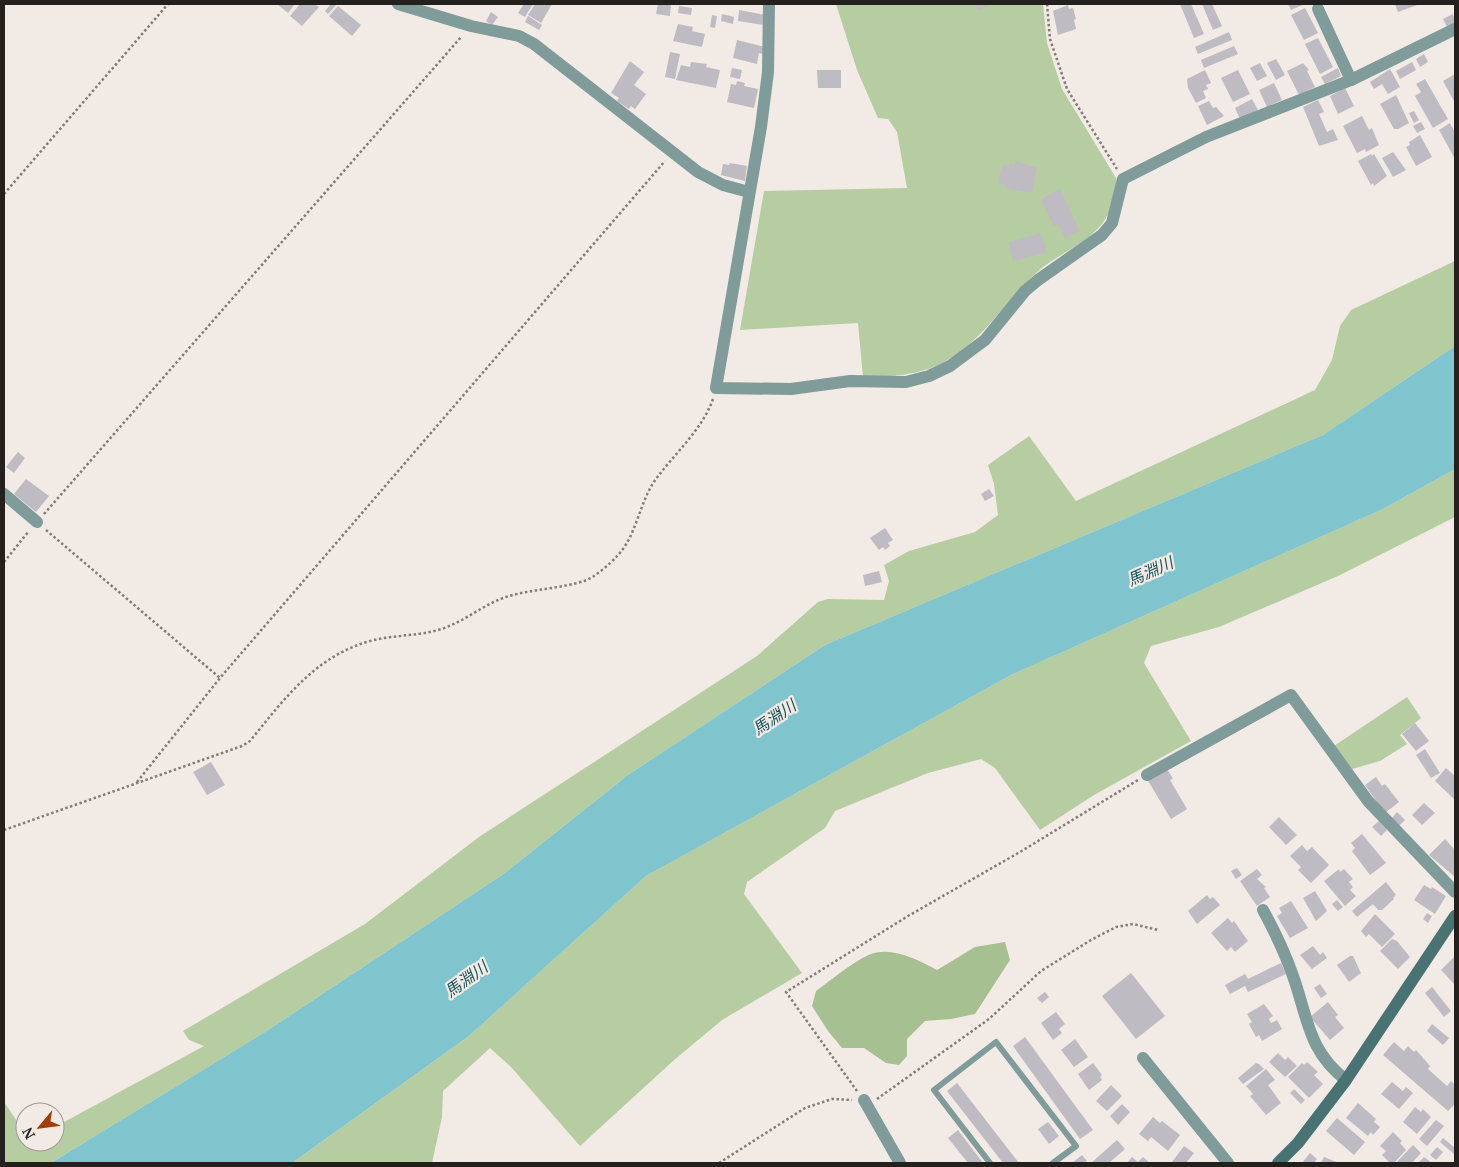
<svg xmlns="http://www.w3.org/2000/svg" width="1459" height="1167" font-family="'PT Serif','Noto Sans JP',serif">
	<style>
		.green { fill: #b6cda2 }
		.forest { fill: #a7c092 }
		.water { fill: #80c4cd }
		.building { fill: #bfbbc3 }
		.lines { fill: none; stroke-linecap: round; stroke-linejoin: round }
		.path { stroke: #817c78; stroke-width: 2.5; stroke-dasharray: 2.5 2.5; stroke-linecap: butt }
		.lane { stroke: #7f9b9a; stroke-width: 6 }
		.street { stroke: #7f9b9a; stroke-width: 12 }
		.secondary { stroke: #497373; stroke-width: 12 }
		.labels { text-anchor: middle; stroke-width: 4.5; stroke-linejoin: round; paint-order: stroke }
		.water-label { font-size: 16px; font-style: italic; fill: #1a545b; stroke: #f2eae4 }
	</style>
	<rect width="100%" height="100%" fill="#f2eae4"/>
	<g class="green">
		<path d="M836 4H1043L1047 43 1062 89 1116 178C1117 189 1113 208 1106 218 1093 240 1063 252 1043 267 1008 296 985 340 944 362 918 376 892 376 863 377L858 323 740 330 764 191 907 188 897 132 888 119 878 118 857 70Z"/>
		<polygon points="1455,261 1455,346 1323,435 825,645 628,775 505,873 265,1032 51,1163 4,1163 4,1102 25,1133 25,1142 55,1142 55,1127 204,1046 189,1040 183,1031 365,924 479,837 757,656 818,602 828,599 884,600 889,581 884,565 909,551 975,532 998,515 994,484 988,465 1029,436 1076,501 1315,390 1332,360 1340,326 1351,310"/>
		<polygon points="1455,469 1455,517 1338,576 1219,627 1151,646 1144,663 1191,741 1094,795 1040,830 995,768 981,759 928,773 835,811 825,828 747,882 744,894 802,973 722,1020 673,1061 580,1146 511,1067 490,1048 443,1091 442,1117 432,1163 292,1163 469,1036 646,876 1011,675 1383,509"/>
		<polygon points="1407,697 1421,718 1400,735 1407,744 1380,761 1352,769 1334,746"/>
	</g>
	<path class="forest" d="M1005 942 1010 960 975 1014 951 1019 925 1021 907 1039V1056L899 1065 886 1063 864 1048H842L828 1031 812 1006 816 991C830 981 855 960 871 954 892 946 919 960 937 970L975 947Z"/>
	<polygon class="water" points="1455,346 1455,469 1383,509 1011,675 646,876 469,1036 292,1163 51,1163 265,1032 505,873 628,775 825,645 1323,435"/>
	<g class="building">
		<polygon points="277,4 295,4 288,13"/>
		<polygon points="300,4 314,4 319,7 302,26 290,16"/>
		<polygon points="331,4 337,4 328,14 325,11"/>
		<polygon points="524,4 533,4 525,17 518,13"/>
		<polygon points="535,4 552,4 541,23 528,15"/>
		<polygon points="658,4 671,4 670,16 656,14"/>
		<polygon points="969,4 991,4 978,10 975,4 970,6"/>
		<polygon points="1180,4 1191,4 1204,34 1194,38"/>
		<polygon points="1202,4 1212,4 1222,26 1213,30"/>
		<polygon points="1288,4 1305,4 1291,10"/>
		<polygon points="1395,4 1420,4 1398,12"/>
		<polygon points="1068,5 1069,9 1073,8 1076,19 1074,20 1076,29 1058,35 1053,11"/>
		<polygon points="338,6 361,25 352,36 329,16"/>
		<polygon points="679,6 692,8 691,15 678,13"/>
		<polygon points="1305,8 1318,33 1304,40 1291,15"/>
		<polygon points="739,10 765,15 764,25 738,21"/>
		<polygon points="491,12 498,17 492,25 486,21"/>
		<polygon points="722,14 734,17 733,24 721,21"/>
		<polygon points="1453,14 1455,23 1447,27 1443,19"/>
		<polygon points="712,15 717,16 715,28 710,27"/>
		<polygon points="528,16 542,25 539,30 525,22"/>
		<polygon points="678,24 693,27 692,31 705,34 702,47 673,41"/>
		<polygon points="1229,32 1232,40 1198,54 1195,47"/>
		<polygon points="1318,38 1333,67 1320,74 1305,44"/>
		<polygon points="737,40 765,47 763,54 759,53 757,64 733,58"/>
		<polygon points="1234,46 1238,54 1204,68 1201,60"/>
		<polygon points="670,52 680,54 675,79 665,77"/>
		<polygon points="1424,54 1428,62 1420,67 1416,59"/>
		<polygon points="1276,59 1285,75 1276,80 1267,63"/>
		<polygon points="630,61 644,72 634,85 646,94 635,109 631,106 629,109 617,101 619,98 611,93"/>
		<polygon points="691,62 707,64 706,67 720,70 716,88 676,80 681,65 690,67"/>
		<polygon points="1412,62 1416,70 1400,79 1396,71"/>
		<polygon points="1260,63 1267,76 1257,81 1250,68"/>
		<polygon points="1303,63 1309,70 1307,71 1315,87 1299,95 1287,71"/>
		<polygon points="732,68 742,70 740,79 730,77"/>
		<polygon points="1338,68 1341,76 1325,84 1321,77"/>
		<polygon points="1390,69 1400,87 1388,94 1382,84 1374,89 1370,82"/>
		<polygon points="817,70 841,70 841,88 818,88"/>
		<polygon points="1205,70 1211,83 1206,85 1208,89 1203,91 1206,98 1196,103 1188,88 1187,79"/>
		<polygon points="1238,70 1250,94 1233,102 1221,78"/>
		<polygon points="1455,74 1455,103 1443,81"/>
		<polygon points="1425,79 1448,119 1433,128 1415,96 1421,92 1416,84"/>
		<polygon points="737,81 745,83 744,86 758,89 754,108 727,102 731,84 736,85"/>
		<polygon points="1274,83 1282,100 1267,107 1259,90"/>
		<polygon points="1345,88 1354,106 1338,114 1330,96"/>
		<polygon points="1396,95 1409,123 1398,129 1394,129 1380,104"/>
		<polygon points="1252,99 1258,110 1240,119 1235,108"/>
		<polygon points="1318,100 1324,112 1319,114 1327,132 1333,129 1338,140 1319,146 1303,107"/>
		<polygon points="1209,101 1213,108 1216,107 1224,116 1207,125 1198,106"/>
		<polygon points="1414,111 1419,120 1414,123 1409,113"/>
		<polygon points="1362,116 1369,130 1372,128 1379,145 1366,152 1365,149 1357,153 1343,126"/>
		<polygon points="1421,122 1425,129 1417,133 1413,126"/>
		<polygon points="1450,123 1455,133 1455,159 1439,130"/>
		<polygon points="1420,135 1432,157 1416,166 1406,147 1410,145 1409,142"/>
		<polygon points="1393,152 1406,170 1393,177 1382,158"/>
		<polygon points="1371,154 1372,156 1374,154 1387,176 1374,186 1373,183 1371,185 1358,161"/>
		<polygon points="1016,161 1037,168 1032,193 1005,188 1005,185 998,183 1002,165 1009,166 1009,163 1015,164"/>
		<polygon points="730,163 747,166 745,181 721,175 723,164 729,165"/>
		<polygon points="1060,189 1080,231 1065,238 1058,224 1054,226 1041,199"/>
		<polygon points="1041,233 1047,252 1013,261 1008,242"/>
		<polygon points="18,452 25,458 14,473 6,467"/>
		<polygon points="26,479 49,496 36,512 14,494"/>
		<polygon points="989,489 994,496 985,501 981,494"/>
		<polygon points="885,528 893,540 888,543 890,546 885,550 883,547 879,550 870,538"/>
		<polygon points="879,571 882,582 865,586 863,575"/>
		<polygon points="1415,723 1429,741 1416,751 1402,734"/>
		<polygon points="1425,749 1440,773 1431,778 1416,755"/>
		<polygon points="211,762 225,785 207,795 193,772"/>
		<polygon points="1166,767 1173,779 1170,780 1187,809 1171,819 1147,779"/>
		<polygon points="1446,768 1455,776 1454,799 1435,781"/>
		<polygon points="1376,777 1382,786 1385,784 1399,802 1385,813 1365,785"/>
		<polygon points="1424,803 1435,813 1422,825 1412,815"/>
		<polygon points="1397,812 1405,820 1399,826 1392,818"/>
		<polygon points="1279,817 1297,835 1286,845 1269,827"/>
		<polygon points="1379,821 1387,830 1381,836 1372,827"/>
		<polygon points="1362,834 1386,863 1370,875 1352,851 1355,848 1351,843"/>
		<polygon points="1445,839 1455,850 1454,876 1429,855"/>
		<polygon points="1302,845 1307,851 1312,847 1329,865 1311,883 1298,870 1301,867 1290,856"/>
		<polygon points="1237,868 1242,875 1236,879 1231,871"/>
		<polygon points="1257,869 1262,875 1257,879 1266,887 1264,888 1270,897 1257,906 1240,881"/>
		<polygon points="1339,869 1340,872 1344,869 1353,879 1349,882 1353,887 1350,890 1356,896 1345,906 1324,881"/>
		<polygon points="1386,882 1396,895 1393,898 1394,899 1382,910 1378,910 1373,904 1357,917 1352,911"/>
		<polygon points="1424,885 1431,889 1432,887 1446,896 1435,914 1414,900"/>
		<polygon points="1315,891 1327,911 1316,921 1303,898"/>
		<polygon points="1207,895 1210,899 1213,897 1220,905 1197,924 1188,911"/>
		<polygon points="1337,900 1343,907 1338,911 1332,904"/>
		<polygon points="1291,901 1308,928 1290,938 1277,916 1282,913 1279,908"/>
		<polygon points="1427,913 1432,916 1428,923 1423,919"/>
		<polygon points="1375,914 1395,934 1382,947 1369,934 1366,937 1361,931"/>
		<polygon points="1228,918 1232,923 1234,921 1248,941 1235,952 1231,947 1227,951 1211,933"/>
		<polygon points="1392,939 1397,941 1410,957 1398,969 1380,951"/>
		<polygon points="1313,946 1320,955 1323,952 1327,958 1312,969 1300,955"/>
		<polygon points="1350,956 1353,956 1361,973 1349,982 1337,965"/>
		<polygon points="1455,956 1455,985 1441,970"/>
		<polygon points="1281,963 1286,974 1248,992 1245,986 1230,994 1225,985 1245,974 1248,979"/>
		<polygon points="1131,973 1165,1016 1136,1039 1102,996"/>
		<polygon points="1320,984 1327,994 1321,998 1314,988"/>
		<polygon points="1432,987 1451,1011 1444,1017 1425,993"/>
		<polygon points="1045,992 1049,997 1042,1003 1037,998"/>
		<polygon points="1328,1002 1338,1015 1335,1017 1344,1028 1330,1040 1310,1017"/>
		<polygon points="1264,1004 1273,1016 1269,1019 1271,1023 1277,1020 1282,1029 1262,1041 1259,1035 1256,1037 1249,1024 1252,1022 1247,1014"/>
		<polygon points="1056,1012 1065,1024 1059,1029 1062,1033 1053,1040 1041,1023"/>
		<polygon points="1432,1024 1449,1038 1443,1045 1427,1031"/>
		<polygon points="1025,1037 1093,1130 1080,1139 1013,1046"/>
		<polygon points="1075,1039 1088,1057 1074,1067 1061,1050"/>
		<polygon points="1394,1042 1404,1051 1408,1046 1414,1052 1416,1050 1430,1066 1428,1069 1447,1086 1451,1081 1455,1085 1455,1104 1448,1111 1383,1055"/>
		<polygon points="1278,1053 1285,1060 1288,1057 1297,1066 1285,1077 1269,1062"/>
		<polygon points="1307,1062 1318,1072 1314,1075 1323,1084 1309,1098 1288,1077 1302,1063 1304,1065"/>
		<polygon points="1093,1063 1102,1075 1100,1077 1102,1080 1089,1090 1078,1074"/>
		<polygon points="1256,1063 1259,1064 1264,1069 1243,1084 1238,1078"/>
		<polygon points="1266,1069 1275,1080 1268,1085 1281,1103 1266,1115 1250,1096 1253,1094 1246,1086"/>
		<polygon points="1392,1082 1403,1091 1406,1087 1413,1093 1399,1109 1381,1094"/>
		<polygon points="957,1083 1019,1163 1003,1163 947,1091"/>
		<polygon points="1111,1085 1122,1096 1107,1111 1096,1101"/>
		<polygon points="1294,1089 1305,1100 1301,1104 1290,1093"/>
		<polygon points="1358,1103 1376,1119 1374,1122 1380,1127 1373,1135 1371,1132 1368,1136 1346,1118"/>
		<polygon points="1122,1104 1130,1112 1118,1125 1110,1116"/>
		<polygon points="1415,1107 1421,1112 1423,1109 1431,1117 1417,1134 1403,1122"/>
		<polygon points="1153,1117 1160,1123 1162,1121 1180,1135 1168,1151 1151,1137 1148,1141 1139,1134"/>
		<polygon points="1337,1118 1365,1142 1354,1155 1326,1131"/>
		<polygon points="1436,1120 1444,1126 1427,1146 1419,1139"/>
		<polygon points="1048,1122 1059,1136 1049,1144 1038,1129"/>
		<polygon points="958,1130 983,1163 968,1163 948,1138"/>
		<polygon points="1393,1132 1402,1141 1400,1143 1406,1150 1394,1163 1390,1163 1382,1155 1386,1151 1380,1146"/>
		<polygon points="1443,1138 1455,1148 1454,1154 1440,1142"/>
		<polygon points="1117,1140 1125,1149 1109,1163 1091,1163"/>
		<polygon points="1413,1145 1421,1153 1412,1163 1396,1163"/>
		<polygon points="1184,1146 1194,1153 1186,1163 1174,1163 1172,1162"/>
		<polygon points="1437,1147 1443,1152 1436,1160 1430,1155"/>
		<polygon points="1310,1153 1317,1159 1314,1163 1302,1163"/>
		<polygon points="1082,1155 1087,1161 1084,1163 1072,1163"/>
		<polygon points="1132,1157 1138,1162 1143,1157 1150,1163 1127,1163"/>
		<polygon points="1324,1157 1339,1163 1321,1163"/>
		<polygon points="1424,1157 1432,1163 1418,1163"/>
	</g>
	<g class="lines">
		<g class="path">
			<polyline points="1047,4 1050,39 1067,89 1117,169"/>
			<polyline points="4,194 168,4"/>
			<polyline points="44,514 462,36"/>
			<polyline points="46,530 220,678"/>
			<polyline points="4,562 29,531"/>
			<polyline points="137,782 220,678 665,161"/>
			<path d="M4 830 242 746 250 741C285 698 317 654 374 640 395 635 417 636 438 630 463 623 482 605 506 597 531 589 559 589 584 581 594 578 610 564 617 556 637 536 639 502 656 479 675 453 702 430 713 399"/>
			<polyline points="857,1091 786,992 908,916 1020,852 1138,780"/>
			<polyline points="877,1099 989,1019 1041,971 1091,940 1116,927 1133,924 1158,930"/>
			<polyline points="719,1163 805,1108 832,1099 852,1100"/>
		</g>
		<polyline class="lane" points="990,1163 934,1090 996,1042 1076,1146 1053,1163"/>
		<g class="street">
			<polyline points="398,4 471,26 519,36 534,44 698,172 723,185 749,192"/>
			<polyline points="769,4 768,72 761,127 716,388 791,389 850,381 906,382 929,376 950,366 985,340 1025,291 1038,280 1102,235 1112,223 1123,179 1206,137 1351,80 1455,29"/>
			<polyline points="1318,9 1351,80"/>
			<polyline points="4,494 37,522"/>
			<polyline points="1147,775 1291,695 1368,801 1455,892"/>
			<path d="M1263 910C1275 932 1285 953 1293 976 1308 1018 1308 1051 1346 1080"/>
			<polyline points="1143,1058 1228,1163"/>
			<polyline points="864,1100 900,1163"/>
		</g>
		<polyline class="secondary" points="1278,1163 1298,1143 1346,1080 1455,916"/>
	</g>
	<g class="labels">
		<g class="water-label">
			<text transform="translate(1150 571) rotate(-24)" y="6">馬淵川</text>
			<text transform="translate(774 717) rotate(-34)" y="6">馬淵川</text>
			<text transform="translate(466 979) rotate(-36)" y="6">馬淵川</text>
		</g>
	</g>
	<rect width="1459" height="1167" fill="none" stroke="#23201e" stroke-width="10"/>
	<g transform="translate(40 1127) rotate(241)"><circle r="24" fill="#f2eae4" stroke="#9f9995"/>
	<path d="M0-4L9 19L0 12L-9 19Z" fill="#a13d09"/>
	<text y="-8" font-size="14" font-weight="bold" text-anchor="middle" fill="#23201e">N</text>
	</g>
</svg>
